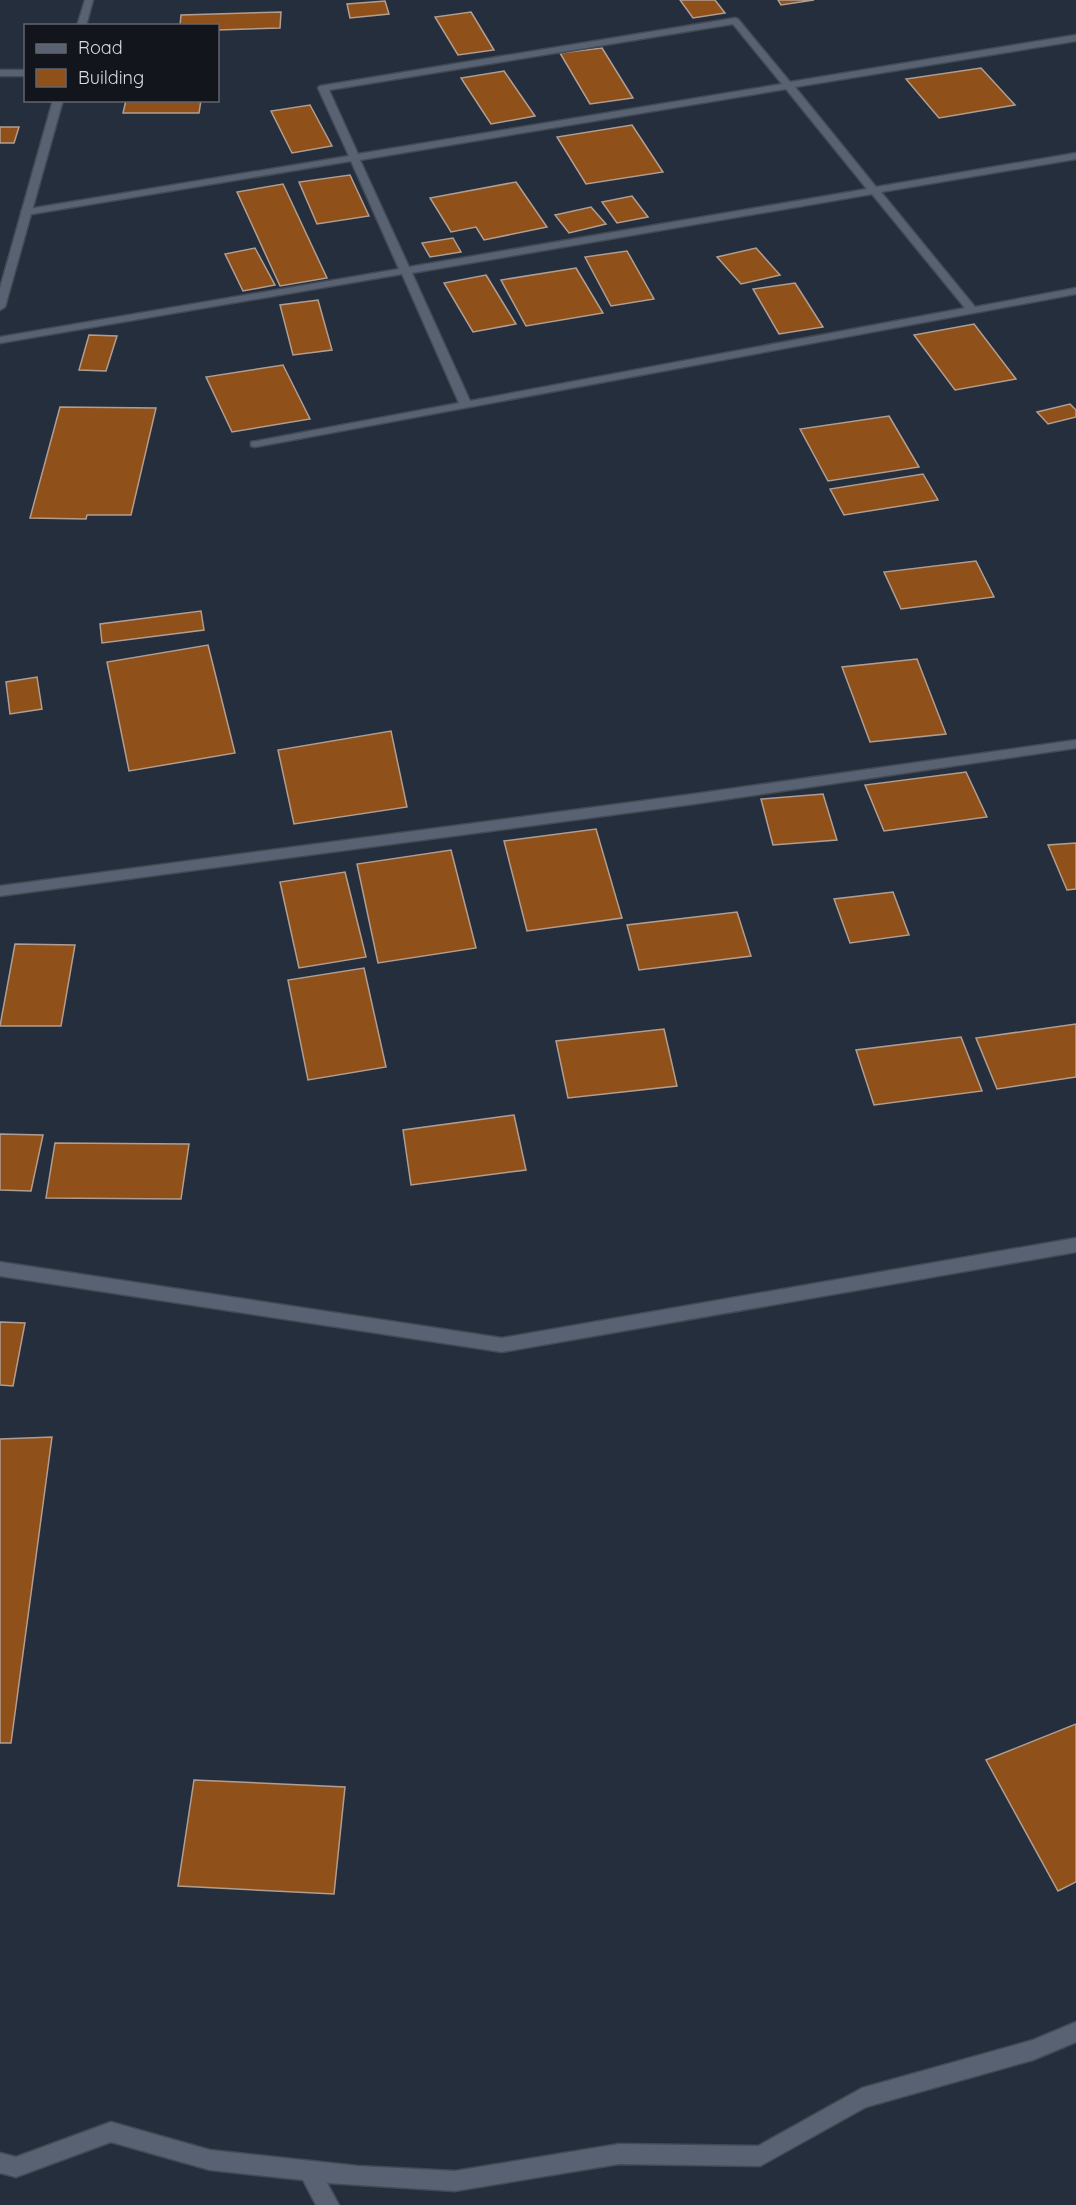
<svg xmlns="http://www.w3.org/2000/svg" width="1076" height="2205" font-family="Quicksand,sans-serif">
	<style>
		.building { fill: #905019; stroke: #b19e92; stroke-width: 1.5 }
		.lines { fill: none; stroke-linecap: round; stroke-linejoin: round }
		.minor-casing { stroke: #424a55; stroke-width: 3 }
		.tertiary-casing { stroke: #424a55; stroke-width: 3 }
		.minor { fill: #586272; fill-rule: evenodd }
		.tertiary { fill: #586272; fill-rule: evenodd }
	</style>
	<rect width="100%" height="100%" fill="#252e3c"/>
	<g class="building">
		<polygon points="680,0 715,0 725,13 693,18"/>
		<polygon points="778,0 814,0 781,5"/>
		<polygon points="385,1 389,14 350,18 347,4"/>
		<polygon points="281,12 280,28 218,30 218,26 180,26 181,15"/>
		<polygon points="471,12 494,50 458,55 435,17"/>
		<polygon points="602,48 633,98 590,104 560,53"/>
		<polygon points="981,68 1015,105 939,118 906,79"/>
		<polygon points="504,71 535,116 491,124 461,78"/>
		<polygon points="126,100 201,100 199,113 123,113"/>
		<polygon points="310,105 332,146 292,153 271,111"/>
		<polygon points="632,125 663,172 586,184 557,137"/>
		<polygon points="0,127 19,127 14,143 0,143"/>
		<polygon points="350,175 369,216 317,224 299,182"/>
		<polygon points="516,182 547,227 484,240 476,227 451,232 430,198"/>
		<polygon points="283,184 327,278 280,286 237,192"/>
		<polygon points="632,196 648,217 617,223 602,202"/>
		<polygon points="591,207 606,224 569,233 555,215"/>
		<polygon points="453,238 461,252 430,257 422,243"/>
		<polygon points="255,248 275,285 243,291 225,254"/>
		<polygon points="756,248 780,275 741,284 717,257"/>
		<polygon points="627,251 654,299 611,306 585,257"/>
		<polygon points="576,268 603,313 526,326 501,280"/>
		<polygon points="486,275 516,324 473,332 444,283"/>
		<polygon points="795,283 823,327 779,334 753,289"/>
		<polygon points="318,300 332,350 293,355 280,305"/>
		<polygon points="974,324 1016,379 955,390 914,335"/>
		<polygon points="89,335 117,336 106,371 79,370"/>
		<polygon points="283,365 310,419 232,432 206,377"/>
		<polygon points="1070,404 1076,410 1076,417 1048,424 1037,412"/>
		<polygon points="60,407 156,408 131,515 87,515 86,519 30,518"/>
		<polygon points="889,416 919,467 828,481 800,429"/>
		<polygon points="923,474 938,500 844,515 830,489"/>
		<polygon points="976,561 994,597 901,609 884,572"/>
		<polygon points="201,611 204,630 102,643 100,624"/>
		<polygon points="208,645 235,753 129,771 107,662"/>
		<polygon points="917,659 946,734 870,742 842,667"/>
		<polygon points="37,677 42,709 10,714 6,682"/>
		<polygon points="391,731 407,807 294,824 278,750"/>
		<polygon points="966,772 987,817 884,831 865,785"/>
		<polygon points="823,794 837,840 773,845 761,799"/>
		<polygon points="596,829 622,918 527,931 504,841"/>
		<polygon points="1076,843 1076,889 1067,890 1048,845"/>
		<polygon points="451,850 476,948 378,963 357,864"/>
		<polygon points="345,872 366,957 299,968 280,882"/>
		<polygon points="893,892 909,935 850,943 834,899"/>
		<polygon points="737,912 751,956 639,970 627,925"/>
		<polygon points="15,944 75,945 61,1026 0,1026"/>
		<polygon points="364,968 386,1067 308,1080 288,980"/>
		<polygon points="1076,1024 1076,1077 997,1089 976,1038"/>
		<polygon points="664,1029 677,1086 568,1098 556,1041"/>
		<polygon points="961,1037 982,1091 874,1105 856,1050"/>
		<polygon points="514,1115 526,1170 411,1185 403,1130"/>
		<polygon points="0,1134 43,1135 31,1191 0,1190"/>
		<polygon points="55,1143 189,1144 181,1199 46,1198"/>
		<polygon points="0,1322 25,1323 13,1386 0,1385"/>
		<polygon points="52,1437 11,1743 0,1743 0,1439"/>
		<polygon points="1076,1724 1076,1882 1058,1891 986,1760"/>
		<polygon points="194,1780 345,1787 334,1894 178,1886"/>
	</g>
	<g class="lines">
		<defs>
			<g id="minor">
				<path d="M735 18 738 19 790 82 1076 35V41L795 87 876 187 1076 153V159L881 192 975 307 1076 288V294L255 447 251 446V442L459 403 402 274 0 343V337L399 269 351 161 26 215 21 212 22 210 349 156 318 88 320 86ZM733 24 782 84 358 154 329 90ZM786 89 867 189 409 267 360 160ZM872 194 965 308 470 401 412 273Z"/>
				<rect x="0" y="70" width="26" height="6"/>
				<polygon points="1076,740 1076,748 694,804 0,896 0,886 694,794"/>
				<polygon points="1076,1238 1076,1252 502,1352 0,1276 0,1262 502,1338"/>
				<polygon points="1076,2022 1076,2042 1033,2060 866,2107 760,2166 619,2164 455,2191 327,2183 339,2205 316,2205 303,2180 210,2170 111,2142 16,2177 0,2173 0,2153 16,2157 111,2122 210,2150 358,2166 455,2171 619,2144 758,2146 862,2088 1033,2040"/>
			</g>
			<g id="tertiary">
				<polygon points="85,0 93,0 86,26 77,26"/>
				<polygon points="53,100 63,100 5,307 0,310 0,288"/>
			</g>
		</defs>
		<use href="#minor" class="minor-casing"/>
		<use href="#tertiary" class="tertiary-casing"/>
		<use href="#minor" class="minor"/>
		<use href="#tertiary" class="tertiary"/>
	</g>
	<rect x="24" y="24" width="195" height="78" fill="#12161c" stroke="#61666d" stroke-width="1.5"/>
	<rect x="36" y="44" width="30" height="9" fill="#586272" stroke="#61666d" stroke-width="1.5"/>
	<text x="78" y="54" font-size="18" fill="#d7dde6">Road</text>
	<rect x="36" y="69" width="30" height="18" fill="#905019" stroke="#61666d" stroke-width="1.5"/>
	<text x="78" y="84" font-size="18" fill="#d7dde6">Building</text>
</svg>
